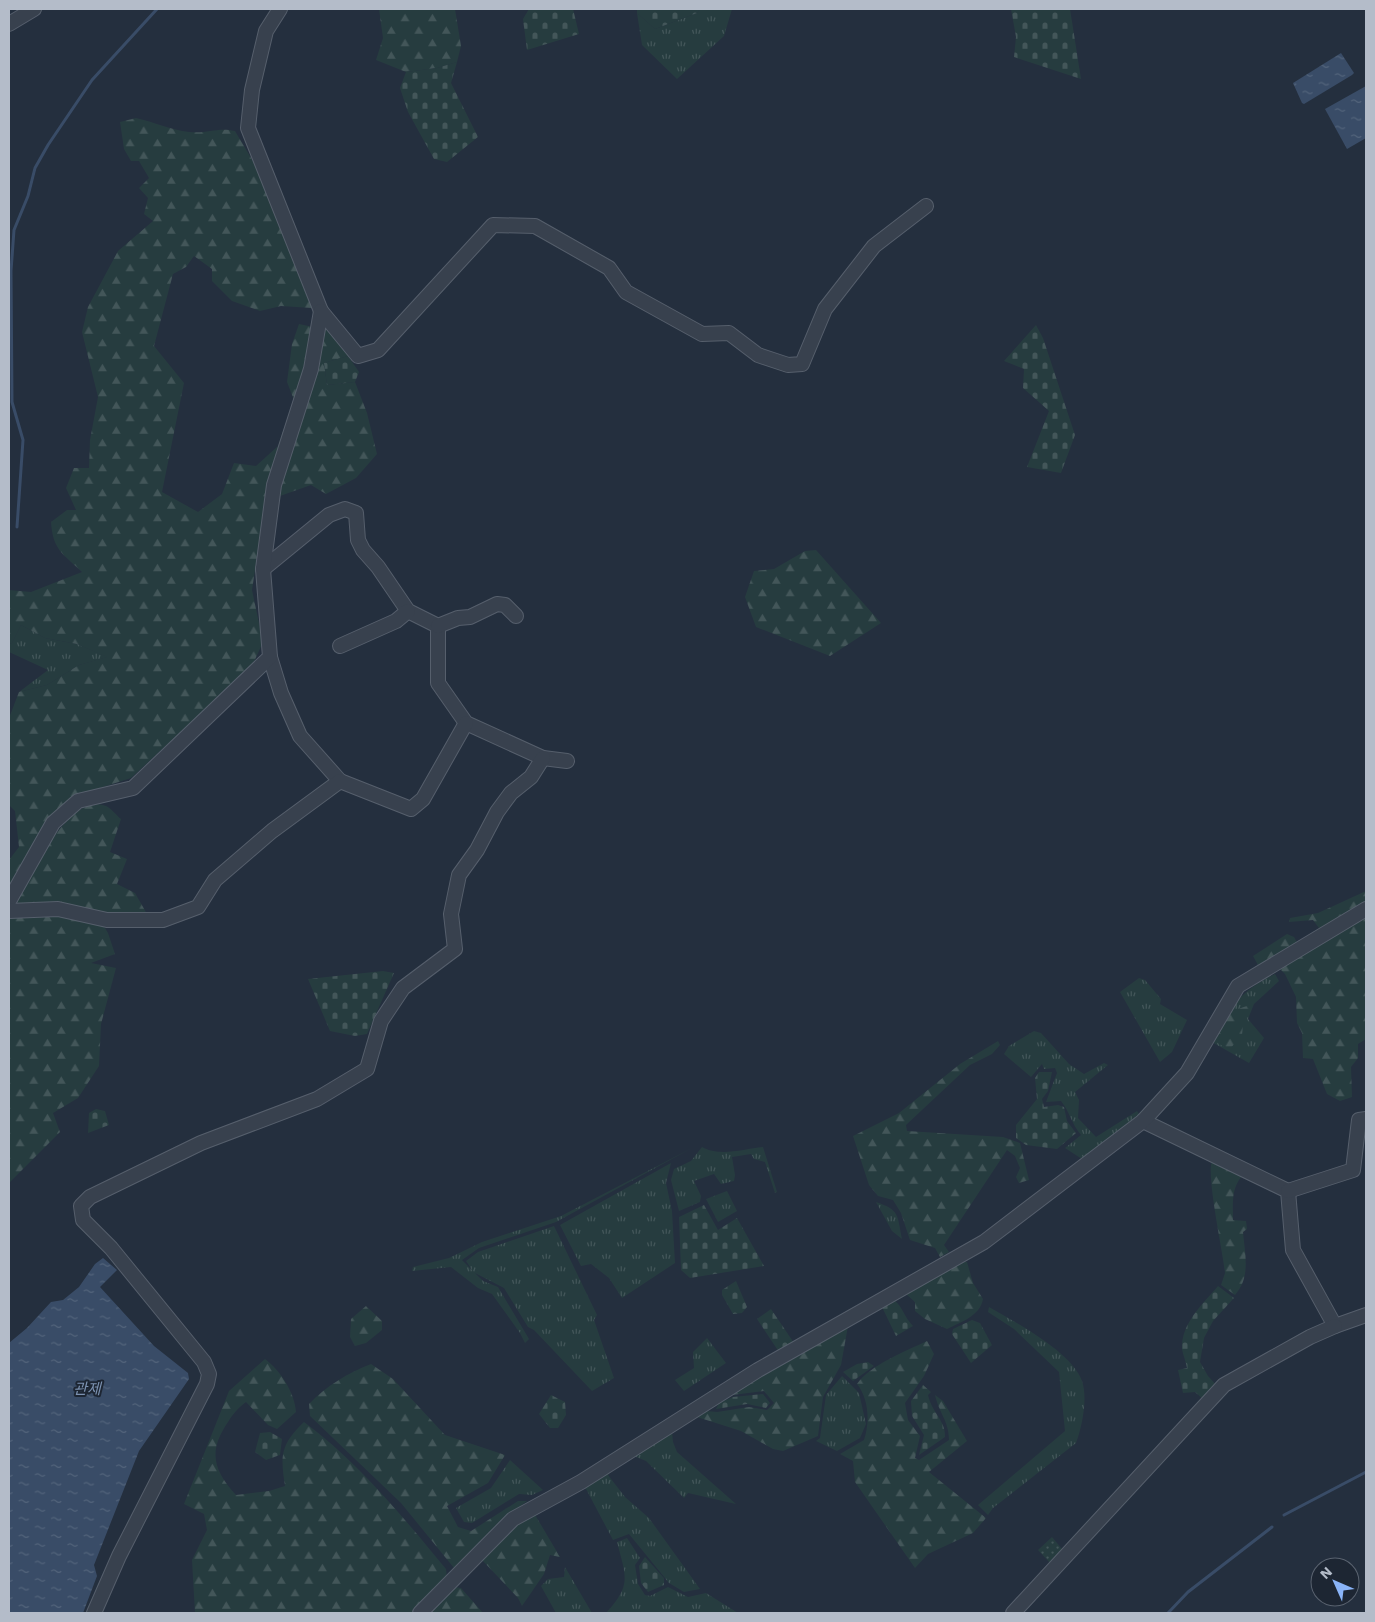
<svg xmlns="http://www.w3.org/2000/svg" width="1375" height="1622" font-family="'Work Sans','Noto Sans KR',sans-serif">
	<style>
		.grass { fill: url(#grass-tufts) }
		.forest { fill: url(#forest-firs) }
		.cemetery { fill: url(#cemetery-stones) }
		.park { fill: url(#park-dots) }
		.water { fill: url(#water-ripples) }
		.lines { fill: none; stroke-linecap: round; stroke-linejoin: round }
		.stream { stroke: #394c67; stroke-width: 3 }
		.street-casing { stroke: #565f6c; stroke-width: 16 }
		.street { stroke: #38414e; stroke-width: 14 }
		.labels { text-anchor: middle; stroke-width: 4; stroke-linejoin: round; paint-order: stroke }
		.water-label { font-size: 15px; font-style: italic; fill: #7c92b1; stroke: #1d2633 }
	</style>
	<defs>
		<pattern id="grass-tufts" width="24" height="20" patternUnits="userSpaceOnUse" patternTransform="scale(1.25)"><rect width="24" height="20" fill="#263c3f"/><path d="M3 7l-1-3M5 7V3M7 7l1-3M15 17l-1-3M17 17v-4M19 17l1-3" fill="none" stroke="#435659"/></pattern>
		<pattern id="forest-firs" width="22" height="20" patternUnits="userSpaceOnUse" patternTransform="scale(1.25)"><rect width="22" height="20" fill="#263c3f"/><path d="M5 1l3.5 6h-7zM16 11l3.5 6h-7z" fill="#435659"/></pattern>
		<pattern id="cemetery-stones" width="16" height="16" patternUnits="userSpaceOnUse" patternTransform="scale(1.25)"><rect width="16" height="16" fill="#263c3f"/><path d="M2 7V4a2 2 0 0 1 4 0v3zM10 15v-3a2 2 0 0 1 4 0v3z" fill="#435659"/></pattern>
		<pattern id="park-dots" width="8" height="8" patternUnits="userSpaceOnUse" patternTransform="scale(1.25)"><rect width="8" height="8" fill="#263c3f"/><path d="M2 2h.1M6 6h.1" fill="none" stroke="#435659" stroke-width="1.8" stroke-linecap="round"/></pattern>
		<pattern id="water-ripples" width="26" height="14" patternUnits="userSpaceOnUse" patternTransform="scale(1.25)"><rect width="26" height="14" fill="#394c67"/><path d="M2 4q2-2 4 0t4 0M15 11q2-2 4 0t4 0" fill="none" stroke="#53647b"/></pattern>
	</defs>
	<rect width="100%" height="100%" fill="#242f3e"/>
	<g class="grass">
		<polygon points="700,9 732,9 724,36 677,79 642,45 637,13 655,29 697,13"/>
		<polygon points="21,625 45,638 77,644 108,657 79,665 47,685 19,692 48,670 9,652 9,644 12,643"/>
		<path d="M1275 974 1279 981 1254 1004 1248 1019 1264 1038 1249 1063 1210 1041C1230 1007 1239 992 1275 974Z"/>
		<polygon points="1139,978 1145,980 1161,999 1160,1004 1187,1020 1172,1052 1160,1062 1120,992"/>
		<path d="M1034 1031 1041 1033 1069 1064 1084 1074 1104 1063 1108 1065 1075 1092 1079 1100 1078 1118 1096 1137 1137 1111 1139 1114 1082 1159 1065 1148 1081 1135C1071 1123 1070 1112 1061 1101L1046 1102 1057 1073 1055 1068 1044 1069 1042 1064 1031 1077 1004 1054 1009 1046Z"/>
		<path d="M702 1147C719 1157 744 1149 763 1147L777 1192 775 1193 765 1162 754 1159 751 1154 732 1157 735 1175 734 1181 721 1184 714 1174 694 1181 701 1196 700 1202 679 1211 671 1180 674 1169 691 1161Z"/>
		<polygon points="692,1148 556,1222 479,1248 462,1260 472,1270 466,1261 478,1252 554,1226 597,1315 594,1320 614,1378 592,1391 534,1330 528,1327 504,1288 475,1273 483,1281 498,1287 529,1339 525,1343 520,1333 492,1294 478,1288 451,1267 412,1271 413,1267 449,1258 482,1242 561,1216"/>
		<polygon points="671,1163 666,1183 672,1211 675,1263 622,1298 609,1278 591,1264 581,1266 560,1225"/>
		<polygon points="727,1191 737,1211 718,1222 706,1199"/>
		<path d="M876 1202C900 1210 897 1215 902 1239L892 1231Z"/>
		<path d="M989 1307C1015 1322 1072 1352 1082 1381 1088 1398 1082 1427 1076 1443L993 1508 988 1515 978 1505 1065 1431 1059 1372 1014 1329 988 1312Z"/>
		<polygon points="707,1338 726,1363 684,1391 675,1380 694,1368 693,1352"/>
		<polygon points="842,1376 859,1393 866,1424 860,1438 837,1451 816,1441 820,1438 826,1395"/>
		<polygon points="672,1432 673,1442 677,1452 736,1504 688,1493 684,1498 646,1461 634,1456"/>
		<polygon points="510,1460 543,1490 532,1495 519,1494 472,1523 464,1522 456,1508 491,1488"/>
		<polygon points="614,1468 608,1475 625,1497 649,1518 700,1589 684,1592 669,1583 629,1534 613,1540 585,1487"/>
		<path d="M627 1538 640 1558 635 1565 638 1584 645 1595 650 1596 668 1587 688 1597 706 1593 738 1613H606C632 1585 626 1577 617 1542Z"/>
		<polygon points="565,1567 592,1613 556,1613 541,1586 548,1579 564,1577"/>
	</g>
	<g class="forest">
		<polygon points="379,9 455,9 461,46 457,62 437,68 406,72 376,60 383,38"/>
		<path d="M136 118C154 122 171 130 189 132 208 134 217 127 235 131L260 173 312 308 281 306 260 311 232 301 212 281V269L194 256 186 267 173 274 154 346 184 383 162 492 198 512 222 494 234 463 256 466 278 446 294 400 287 382 292 344 299 324 332 331 348 356 324 363 327 385 355 382 367 413 377 454 356 478 326 494 311 485 280 496 274 470 260 537 252 590 263 642 252 666 131 778 72 797 46 826 50 841C62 827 82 797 106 806 111 808 117 816 121 819L110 852 127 859 117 884 135 893 147 914 96 913 108 933 115 954 91 963 116 968 101 1024 99 1066 78 1098 53 1113 60 1132 9 1183V860L19 847 15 811 9 805V718L19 692 47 685 79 665 107 657 77 644 45 638 21 625 12 643 9 644V590L31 592 82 572C62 553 53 550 51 522L67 510H76L66 488 74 468H89L90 440 98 397 82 332 88 307 118 251 153 221 144 214 148 198 139 188 149 178 139 161H131L124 149 120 122Z"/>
		<polygon points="816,550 881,623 830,656 756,627 745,597 754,571 774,569 805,551"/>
		<polygon points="1366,891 1366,904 1322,932 1313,920 1289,922 1290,918 1318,913"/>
		<polygon points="1366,917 1366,1039 1358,1044 1358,1058 1351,1067 1352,1097 1340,1101 1327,1094 1313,1059 1303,1058 1302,1033 1297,1023 1296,997 1285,974 1280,969"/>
		<polygon points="1287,934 1294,937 1298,944 1258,965 1253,956"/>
		<path d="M1247 1006 1250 1009 1243 1025 1242 1035 1229 1050 1213 1040C1223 1021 1225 1012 1247 1006Z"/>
		<polygon points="998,1041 1000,1045 992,1054 970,1065 906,1125 907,1131 1003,1137 1020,1143 1029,1180 1019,1183 1016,1177 1020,1168 1015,1156 1007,1150 944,1245 949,1252 940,1257 935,1248 910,1240 901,1213 893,1200 878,1196 869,1185 853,1136 899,1113 960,1064"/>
		<path d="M1212 1161 1242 1176C1231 1189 1233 1203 1233 1220L1246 1221 1247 1229 1243 1232C1245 1255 1251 1277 1235 1295L1221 1285 1225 1273C1223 1252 1206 1175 1212 1161Z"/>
		<path d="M961 1262H967L973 1283 983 1299C980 1316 961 1322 947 1329L925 1319 915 1311V1302L906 1294Z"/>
		<polygon points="366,1306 382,1321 382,1330 366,1343 355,1346 350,1337 351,1319"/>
		<polygon points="848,1326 841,1365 823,1397 818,1436 783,1451 773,1449 741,1431 697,1417 707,1411 717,1412 749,1407 767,1410 774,1403 764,1391 732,1395 714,1402"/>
		<path d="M927 1341 934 1354 924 1376 905 1403 908 1420 920 1436 915 1458 919 1460 949 1440C949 1421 939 1413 935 1395L943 1401 967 1441 929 1472 986 1518 973 1533 928 1554 915 1568 855 1482 853 1461 840 1454 864 1440C870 1422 869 1399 857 1384 870 1365 906 1351 927 1341Z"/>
		<path d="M265 1359C280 1370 295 1393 296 1412L277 1429 268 1425 246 1402C238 1408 233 1414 228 1422 208 1451 213 1470 236 1495L269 1491 285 1486C280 1455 281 1444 304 1422 357 1461 404 1518 446 1569L447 1578 412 1613H195L192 1560 207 1530 204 1514 184 1504 229 1391Z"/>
		<path d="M371 1364 393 1379 445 1435 505 1455 488 1483 447 1506 458 1527 471 1531 518 1501H527L499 1522 454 1568 401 1503 310 1416 309 1404C326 1386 348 1373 371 1364Z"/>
		<polygon points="534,1513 560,1557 550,1555 544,1574 522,1606 518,1598 481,1559 516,1522"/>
		<polygon points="455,1587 461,1588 483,1613 431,1613"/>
	</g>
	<g class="cemetery">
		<polygon points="529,9 573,9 579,34 527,50 523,19"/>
		<polygon points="637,9 700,9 697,13 655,29 637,13"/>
		<polygon points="1011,9 1070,9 1081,79 1014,57 1016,37"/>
		<polygon points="457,62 451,83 478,137 447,162 434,159 408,112 400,88 406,72 437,68"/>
		<polygon points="1036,325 1043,338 1075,435 1061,473 1027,467 1049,411 1023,388 1024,369 1004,361"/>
		<polygon points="348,356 359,372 355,382 327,385 324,363"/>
		<polygon points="383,971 394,973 367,1034 355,1036 330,1031 308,979"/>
		<polygon points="1039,1072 1052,1072 1048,1091 1042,1099 1044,1107 1058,1105 1064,1107 1067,1121 1076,1133 1057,1149 1026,1145 1016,1138 1016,1125 1037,1099 1035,1078"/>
		<polygon points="96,1109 105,1111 109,1125 88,1133 89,1113"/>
		<polygon points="704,1205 718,1230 737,1218 764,1266 690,1278 681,1270 679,1217"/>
		<polygon points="736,1281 747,1307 742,1313 733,1314 722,1295 722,1290"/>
		<path d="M1218 1286 1234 1298 1213 1321 1204 1338 1200 1362 1208 1376 1218 1387 1205 1401 1195 1392 1183 1393 1178 1370 1187 1368C1186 1362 1183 1355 1182 1349 1181 1323 1203 1304 1218 1286Z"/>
		<path d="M894 1300C903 1307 904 1317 913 1326L896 1336 882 1307Z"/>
		<polygon points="771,1309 794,1343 779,1352 757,1319"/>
		<polygon points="972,1320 980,1323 992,1345 971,1363 952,1334 953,1329"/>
		<polygon points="868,1362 874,1366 853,1381 843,1372 857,1364"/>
		<path d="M923 1385 931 1392 928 1395C932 1413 946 1421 945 1437L919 1455 924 1435 912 1416 911 1401Z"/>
		<polygon points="763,1394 770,1403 766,1408 747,1404 716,1409 719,1403 733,1397"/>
		<polygon points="551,1395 565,1402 566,1415 558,1428 550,1428 539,1414"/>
		<polygon points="270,1432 282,1439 280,1455 266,1460 255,1452 260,1433"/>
		<polygon points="645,1557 664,1578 664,1585 648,1592 641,1583 639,1566"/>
	</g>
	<polygon class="park" points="1052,1537 1062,1549 1050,1563 1038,1550"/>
	<g class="water">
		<polygon points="1341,53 1354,73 1352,75 1304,104 1302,103 1293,83"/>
		<polygon points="1366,86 1366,138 1347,149 1325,109"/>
		<polygon points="103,1258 117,1270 100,1287 154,1346 188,1373 189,1379 139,1451 94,1565 97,1576 83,1613 9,1613 9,1343 27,1328 51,1302 63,1300 79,1287 95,1264"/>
	</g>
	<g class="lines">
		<g class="stream">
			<polyline points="17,527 23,440 12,402 11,271 14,230 28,196 35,168 48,145 92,80 157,9"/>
			<polyline points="1284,1515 1366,1472"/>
			<polyline points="1168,1613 1188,1592 1272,1527"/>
		</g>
		<defs>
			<g id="street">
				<polyline points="280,9 266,31 252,90 248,128 321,311"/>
				<polyline points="9,24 34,9"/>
				<polyline points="263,569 329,515 345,509 356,513 358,540 363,550 378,567 408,611 438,626 438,683 466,723 543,758 567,761"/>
				<polyline points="438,626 458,618 470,617 497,604 505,605 516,616"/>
				<polyline points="340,646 396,621 408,611"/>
				<polyline points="270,657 281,693 300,736 340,781"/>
				<polyline points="9,901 53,823 78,801 133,788 270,657 263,569 274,485 311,369 321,311 358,356 378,350 493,225 535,226 609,268 626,292 702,334 729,333 758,355 788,365 802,364 825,309 874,246 926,206"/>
				<polyline points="9,911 58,909 107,920 163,920 198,907 215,880 272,831 340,781 411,809 423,799 466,723"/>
				<polyline points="1143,1121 1288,1191 1293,1250 1335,1326 1366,1315"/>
				<polyline points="1288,1191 1353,1170 1359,1120 1366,1119"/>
				<polyline points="94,1613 119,1556 207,1384 209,1374 204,1362 111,1248 83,1220 81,1206 90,1197 201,1143 317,1099 367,1069 381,1021 403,988 455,949 451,914 459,875 477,850 497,812 511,793 531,777 543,758"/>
				<polyline points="420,1613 513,1519 581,1482 758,1370 984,1242 1143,1121 1187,1073 1238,986 1366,909"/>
				<polyline points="1013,1613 1224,1385 1310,1337 1335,1326"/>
			</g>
		</defs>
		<use href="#street" class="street-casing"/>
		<use href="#street" class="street"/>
	</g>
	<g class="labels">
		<g class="water-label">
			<text x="87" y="1394">관제</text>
		</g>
	</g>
	<rect width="1375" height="1622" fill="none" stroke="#b4bcc9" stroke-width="20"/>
	<g transform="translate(1335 1582) rotate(315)"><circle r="24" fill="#1d2633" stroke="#59626f"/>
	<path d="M0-4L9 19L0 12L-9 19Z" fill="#8ab4f8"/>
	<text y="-8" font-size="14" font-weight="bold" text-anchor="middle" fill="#b4bcc9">N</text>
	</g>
</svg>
